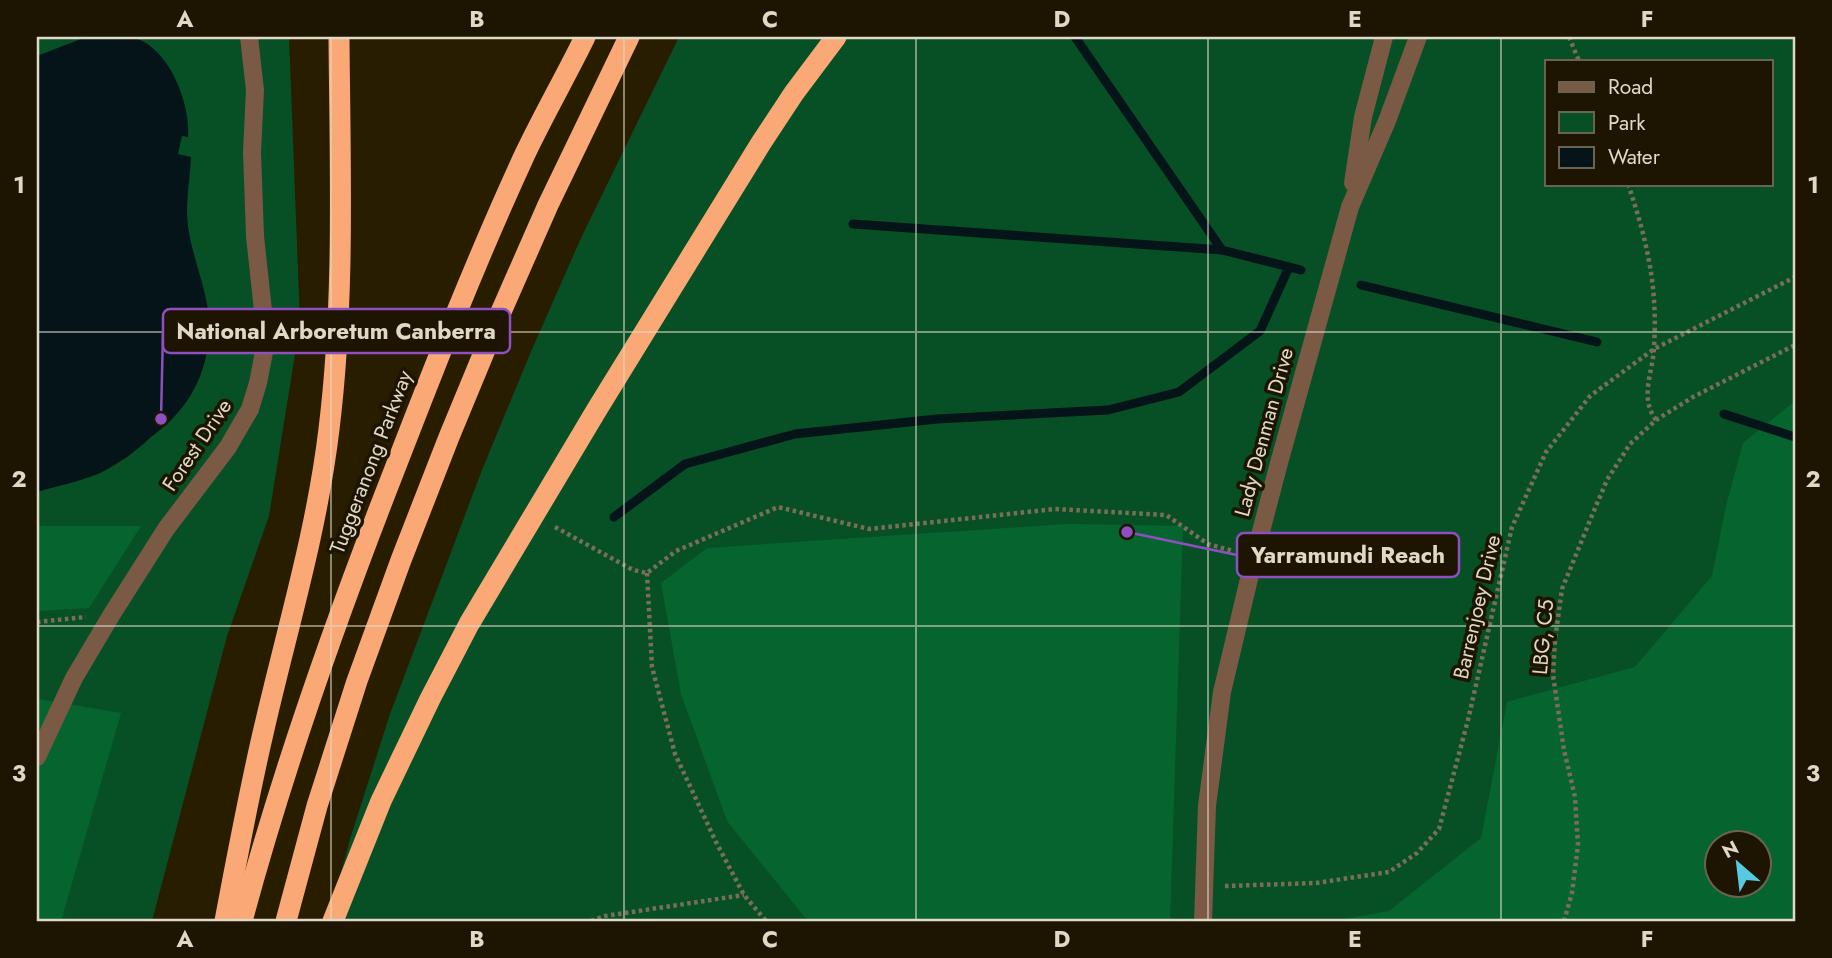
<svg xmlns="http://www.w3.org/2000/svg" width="1832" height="958" font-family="Jost,sans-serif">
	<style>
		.green { fill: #075025; fill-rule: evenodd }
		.forest { fill: #06652f; fill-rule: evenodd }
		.water { fill: #051418 }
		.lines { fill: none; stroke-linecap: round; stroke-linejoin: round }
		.stream { stroke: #051418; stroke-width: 9 }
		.path { stroke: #796f58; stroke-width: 4.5; stroke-dasharray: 3.5 3.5; stroke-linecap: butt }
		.minor { stroke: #7a5945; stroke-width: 18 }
		.highway { stroke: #faa876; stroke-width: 21 }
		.grid { fill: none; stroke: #e0d9c8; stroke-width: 2; stroke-opacity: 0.55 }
		.labels { text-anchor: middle; stroke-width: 7; stroke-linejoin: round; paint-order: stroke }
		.street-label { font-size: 21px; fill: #e0d9c8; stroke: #1d1501 }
		.leader { fill: none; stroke: #8f4fc1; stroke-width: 2.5 }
		.callout-dot { fill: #8f4fc1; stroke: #1d1501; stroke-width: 2.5 }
		.callout { fill: #1d1501; stroke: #8f4fc1; stroke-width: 2.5 }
		.callout-label { font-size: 23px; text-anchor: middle; font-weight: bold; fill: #e0d9c8 }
		.neatline { fill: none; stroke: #e0d9c8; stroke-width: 2.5 }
		.grid-label { font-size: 23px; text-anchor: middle; font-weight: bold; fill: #e0d9c8 }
	</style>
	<rect width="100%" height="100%" fill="#291d00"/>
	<g class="green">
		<polygon points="37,37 289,37 300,323 269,516 227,636 152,921 37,921"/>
		<path d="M679 37H1795V921H328L350 839 390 714 482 470 530 354 581 238ZM1547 61H1771V184H1547ZM1716 842H1758V884H1716Z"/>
	</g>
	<g class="forest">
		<path d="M1795 401V921H1332L1389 911 1481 838 1507 702 1635 667 1712 576 1726 506 1743 443ZM1716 842H1758V884H1716Z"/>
		<polygon points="1068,524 1183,526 1170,921 808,921 727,821 681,694 661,583 707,548"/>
		<polygon points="37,526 141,526 89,608 37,611"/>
		<polygon points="37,699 121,713 61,921 37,921"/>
	</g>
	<path class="water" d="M86 37C101 37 121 34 135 38 169 48 191 104 188 137L182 136 178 154 191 157C190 180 185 204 188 226 192 258 207 288 209 320 211 355 199 391 174 417 167 425 158 431 150 438 135 452 117 465 98 474 78 482 57 486 37 492V56Z"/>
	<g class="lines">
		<g class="stream">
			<polyline points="1075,37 1222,250 1301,270"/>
			<polyline points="853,224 1222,250"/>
			<polyline points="1361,285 1597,342"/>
			<polyline points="1724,414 1795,437"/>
			<polyline points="614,517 685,464 795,434 937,419 1108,410 1179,392 1260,331 1289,267"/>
		</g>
		<g class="path">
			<polyline points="1569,37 1579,61"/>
			<path d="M1628 184C1647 240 1658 288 1654 347 1653 373 1639 397 1656 420"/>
			<polyline points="555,527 633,570 647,573 676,551 778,507 869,529 1055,509 1166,515 1208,544 1233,551"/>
			<polyline points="647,573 652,667 675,754 716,842 744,895 766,921"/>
			<polyline points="37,622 86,617"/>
			<polyline points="1225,886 1316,883 1389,872 1417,853 1439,829 1468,720 1512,527 1546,452 1590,396 1654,349 1795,277"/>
			<polyline points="591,921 605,916 744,895"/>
			<polyline points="1564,921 1572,893 1578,845 1575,797 1564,750 1553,675 1555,640 1562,589 1593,513 1607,480 1630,444 1656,420 1693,397 1795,345"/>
		</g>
		<g class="minor">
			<polyline points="1353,183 1363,117 1384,37"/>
			<polyline points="37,757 74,678 112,614 166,529 228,447 250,409 258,383 264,352 264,320 255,236 252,152 255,90 249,37"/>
			<polyline points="1203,921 1207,806 1222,692 1254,558 1279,463 1350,207 1387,121 1418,37"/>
		</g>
		<g class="highway">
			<path d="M225 921C237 857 249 793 264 729 287 629 317 531 329 429 345 299 340 167 339 37"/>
			<path d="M242 921C283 768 336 619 394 471 435 365 477 258 525 154 544 114 566 76 585 37"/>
			<polyline points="286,921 317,806 357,681 401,560 449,437 497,321 548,205 629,37"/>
			<polyline points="333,921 381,801 430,699 469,624 596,411 761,143 794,93 836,37"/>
		</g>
	</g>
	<path class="grid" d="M331 37V921M624 37V921M916 37V921M1208 37V921M1501 37V921M37 332H1795M37 626H1795"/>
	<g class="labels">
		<g class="street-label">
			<text transform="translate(1264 432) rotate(-75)" y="7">Lady Denman Drive</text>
			<text transform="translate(197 445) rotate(-56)" y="7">Forest Drive</text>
			<text transform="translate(371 462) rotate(-69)" y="7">Tuggeranong Parkway</text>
			<text transform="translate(1477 607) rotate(-77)" y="7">Barrenjoey Drive</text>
			<text transform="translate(1543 637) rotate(-85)" y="7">LBG, C5</text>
		</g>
	</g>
	<path class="leader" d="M161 419L163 331M1127 532L1237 555"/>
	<g class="callout-dot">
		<circle cx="161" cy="419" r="7"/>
		<circle cx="1127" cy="532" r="7"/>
	</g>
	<g class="callout">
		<rect x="163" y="309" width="347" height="44" rx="7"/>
		<rect x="1237" y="533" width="222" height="44" rx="7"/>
	</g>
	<g class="callout-label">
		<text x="336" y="339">National Arboretum Canberra</text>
		<text x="1348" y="563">Yarramundi Reach</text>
	</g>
	<rect width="1832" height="958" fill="none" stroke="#1d1501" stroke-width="77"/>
	<rect x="1545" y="60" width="228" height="126" fill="#1d1501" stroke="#6b6351" stroke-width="2"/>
	<rect x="1559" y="82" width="35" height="10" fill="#7a5945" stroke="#6b6351" stroke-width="2"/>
	<text x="1608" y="94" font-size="21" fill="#e0d9c8">Road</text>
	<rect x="1559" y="112" width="35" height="21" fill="#075025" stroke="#6b6351" stroke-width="2"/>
	<text x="1608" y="130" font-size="21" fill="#e0d9c8">Park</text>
	<rect x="1559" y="147" width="35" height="21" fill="#051418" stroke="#6b6351" stroke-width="2"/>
	<text x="1608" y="164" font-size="21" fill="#e0d9c8">Water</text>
	<g transform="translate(1738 864) rotate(332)"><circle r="33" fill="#1d1501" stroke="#6b6351" stroke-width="2"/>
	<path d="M0-5L12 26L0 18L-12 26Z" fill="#58c9e3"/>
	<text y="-10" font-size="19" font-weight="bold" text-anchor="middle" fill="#e0d9c8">N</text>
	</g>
	<rect x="38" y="38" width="1756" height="882" class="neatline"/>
	<g class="grid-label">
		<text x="185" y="27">A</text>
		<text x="477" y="27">B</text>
		<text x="770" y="27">C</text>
		<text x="1062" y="27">D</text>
		<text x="1355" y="27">E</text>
		<text x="1647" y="27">F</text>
		<text x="19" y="193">1</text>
		<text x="1813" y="193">1</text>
		<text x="19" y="487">2</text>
		<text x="1813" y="487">2</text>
		<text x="19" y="781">3</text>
		<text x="1813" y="781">3</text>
		<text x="185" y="947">A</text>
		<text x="477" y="947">B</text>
		<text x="770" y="947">C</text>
		<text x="1062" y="947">D</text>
		<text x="1355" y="947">E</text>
		<text x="1647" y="947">F</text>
	</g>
</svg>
